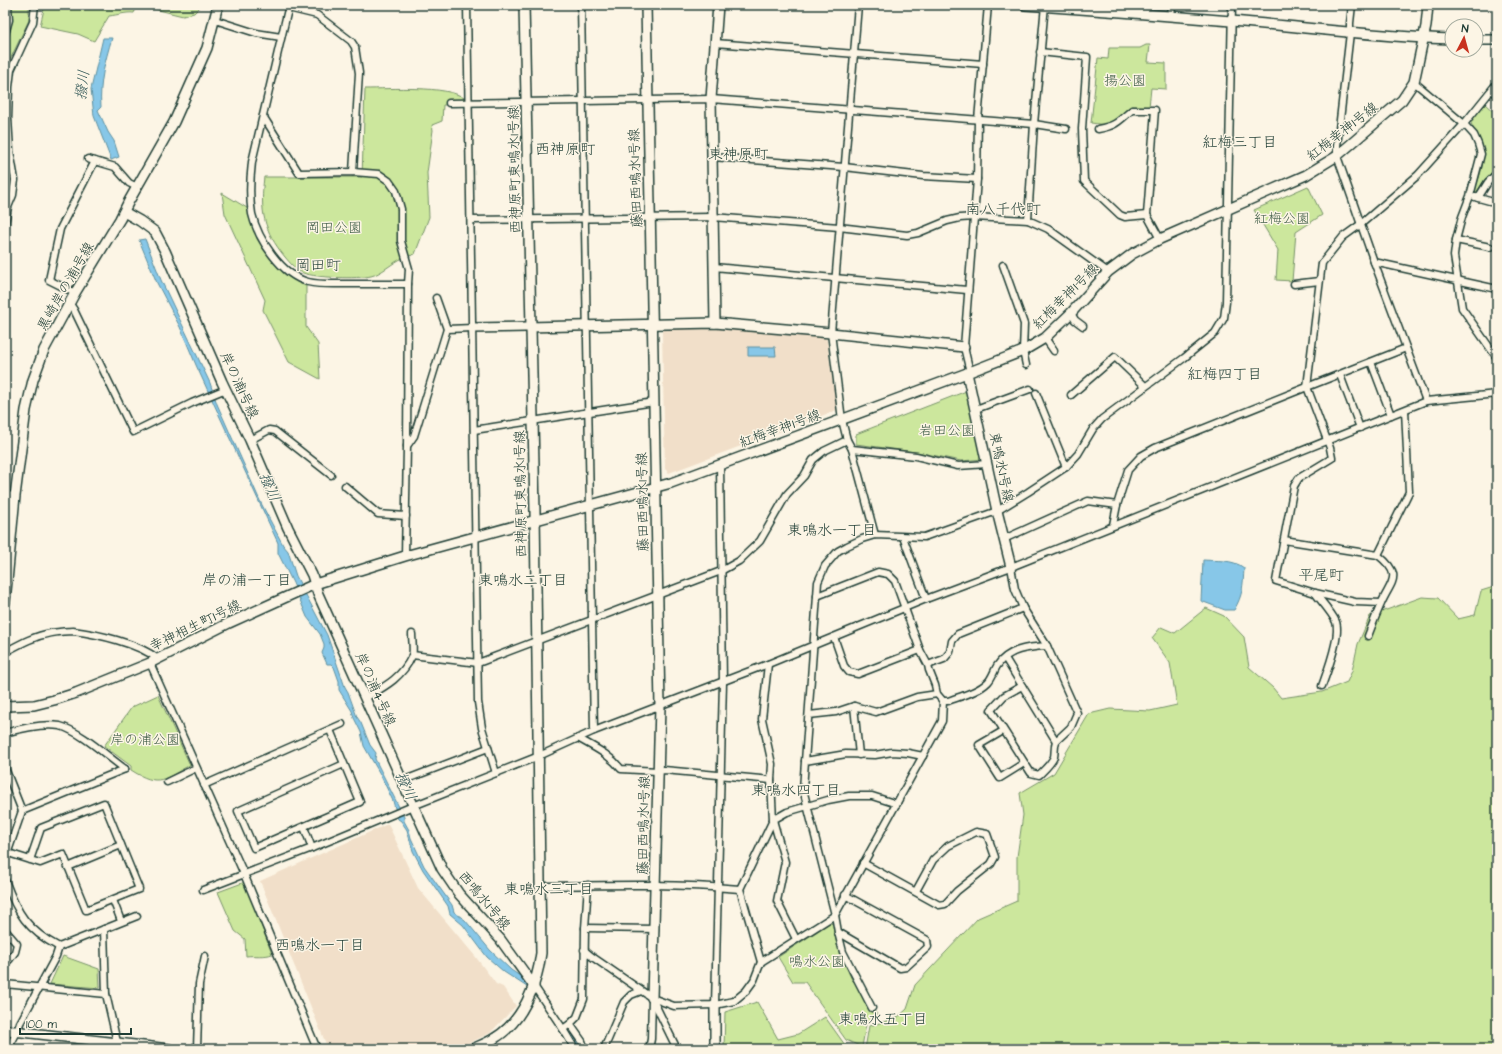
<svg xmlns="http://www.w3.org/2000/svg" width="1502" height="1054" font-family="'Architects Daughter','Klee One',sans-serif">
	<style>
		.built { fill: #f1dfc9 }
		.green { fill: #cce79d; stroke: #769268 }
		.water { fill: #87c7e8; stroke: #5d90a0 }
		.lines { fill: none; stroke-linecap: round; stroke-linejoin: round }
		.stream { stroke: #5d90a0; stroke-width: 2 }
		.street-casing { stroke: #1f3d34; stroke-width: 9 }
		.secondary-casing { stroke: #1f3d34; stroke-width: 12 }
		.street { stroke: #fcf5e5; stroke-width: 6 }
		.secondary { stroke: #fcf5e5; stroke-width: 9 }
		.labels { text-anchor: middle; stroke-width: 3; stroke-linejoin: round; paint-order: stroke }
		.park-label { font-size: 14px; fill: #425f49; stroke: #fcf5e5 }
		.street-label { font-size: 14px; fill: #1f3d34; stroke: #fcf5e5 }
		.water-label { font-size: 15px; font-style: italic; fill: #345958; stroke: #fcf5e5 }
		.neighbourhood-label { font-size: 15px; fill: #1f3d34; stroke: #fcf5e5 }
	</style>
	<rect width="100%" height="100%" fill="#fcf5e5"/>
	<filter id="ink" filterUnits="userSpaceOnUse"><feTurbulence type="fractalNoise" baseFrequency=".025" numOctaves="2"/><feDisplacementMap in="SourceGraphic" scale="8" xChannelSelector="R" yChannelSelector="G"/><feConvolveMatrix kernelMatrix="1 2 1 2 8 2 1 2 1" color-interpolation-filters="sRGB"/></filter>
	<g filter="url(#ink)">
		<g class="built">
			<polygon points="664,329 722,329 824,337 827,340 837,410 669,473 665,469 662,332"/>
			<polygon points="388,824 418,888 475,956 496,984 503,987 516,1006 490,1033 469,1043 450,1049 328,1049 260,881"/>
		</g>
		<g class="green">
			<polygon points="5,5 29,5 29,20 7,66 5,89"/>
			<path d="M45 5H202L194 13 183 16 138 5 134 13C126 12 118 15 109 16L94 41 78 34 40 26Z"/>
			<polygon points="1146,45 1150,45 1148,62 1166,63 1166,89 1151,88 1149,107 1131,106 1114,121 1106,125 1091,123 1098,58 1108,59 1109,48 1140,48"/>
			<path d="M365 89C389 89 447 85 464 98L465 105H443L442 121 432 125 433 130 427 173 429 217 415 254C411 256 407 256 403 258 393 262 381 274 371 276 357 279 317 278 303 273 296 270 290 263 285 257 263 230 260 211 264 177H362Z"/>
			<path d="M1485 104 1497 115V171L1485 179 1476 193 1474 191C1480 175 1488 157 1480 140 1477 134 1471 127 1471 121Z"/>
			<polygon points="5,132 10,179 5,195"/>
			<polygon points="1308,186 1322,215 1296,232 1292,281 1276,280 1278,250 1254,210"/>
			<path d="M222 193 247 208C258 247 271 265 306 286V327L318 344 320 379 289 362 263 310 265 300 225 214Z"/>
			<polygon points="969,390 983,459 961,461 922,453 856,444 856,434"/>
			<polygon points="1497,586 1497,1049 865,1049 869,1026 897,1018 907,1009 915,985 978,918 1017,901 1017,857 1023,815 1020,793 1054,773 1089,714 1110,709 1150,711 1177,705 1170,663 1152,638 1161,627 1175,633 1206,608 1224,616 1244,637 1249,667 1273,688 1281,698 1322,692 1347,682 1352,671 1358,644 1370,616 1422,597 1438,598 1458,619 1475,615 1481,591"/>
			<path d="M158 695 190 765C164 779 159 788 131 770V766L104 746 132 707Z"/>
			<path d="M245 882 272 954C265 957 254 955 246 956L245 939 235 931 218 892Z"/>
			<polygon points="830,923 833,924 837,945 852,980 858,985 870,1009 877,1014 866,1024 862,1047 846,1040 805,982 793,982 778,957"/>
			<polygon points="63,956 99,969 100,988 50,984"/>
			<polygon points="757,1002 778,1039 798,1034 825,1017 845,1045 854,1049 724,1049 725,1012"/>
		</g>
		<g class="water">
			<path d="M103 38H112C105 61 99 83 101 107L98 110 108 132 114 141 119 157 111 160 94 116 91 89Z"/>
			<polygon points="145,239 161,280 210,383 217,404 261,503 283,545 288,551 296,576 327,635 345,687 348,692 357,717 361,723 370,745 376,753 375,759 404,817 404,821 409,830 411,838 424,866 452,905 454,912 465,920 490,950 511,970 532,984 530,989 504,972 487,957 463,925 450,914 448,906 423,870 413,851 407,830 401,821 398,819 393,801 380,774 364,746 361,732 354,718 352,711 339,690 339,681 334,667 331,664 327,664 322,653 324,648 324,644 320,634 307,617 293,583 278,553 278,543 196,365 180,327 157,283 139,240"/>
			<polygon points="748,347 775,347 776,356 748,356"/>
			<path d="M1203 560C1216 561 1233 559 1244 568 1243 586 1243 595 1234 610H1225L1201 601Z"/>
		</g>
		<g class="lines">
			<polyline class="stream" points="570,1030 580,1049"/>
			<defs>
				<g id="street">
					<path d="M289 5 252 162C250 179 249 197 252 214 258 239 281 275 308 282 320 285 335 284 347 284 368 284 388 284 408 284L407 446"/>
					<polyline points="467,5 478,702 482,728 496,773"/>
					<polyline points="581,5 594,731"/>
					<polyline points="858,5 831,333 842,420 847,440 852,449 875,535"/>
					<polyline points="288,8 317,15 351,41 355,47 359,73 353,172"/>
					<polyline points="1171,16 1172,5"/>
					<polyline points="215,20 256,33 281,37"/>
					<polyline points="5,34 9,20 8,5"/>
					<polyline points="715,43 983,64"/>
					<polyline points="1040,52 1087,57 1082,129 1084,181 1120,215 1125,217 1147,215"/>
					<polyline points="1414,82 1464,124 1474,135 1478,144 1481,154 1470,196 1462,217 1456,240 1454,256 1462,308 1497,358"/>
					<polyline points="449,103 711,99 1034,124 1066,129"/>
					<polyline points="263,116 299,173 353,172 379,174 389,181 396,191 401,209 401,241 409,269 408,284"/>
					<path d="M1098 129C1118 125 1117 122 1132 110H1155L1147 215 1160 239"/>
					<polyline points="712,157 844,167 923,176 977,179"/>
					<polyline points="88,159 115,167 129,183 137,187"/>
					<polyline points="1475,197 1497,203"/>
					<polyline points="1478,198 1488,182 1497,173"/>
					<polyline points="471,220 713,217 839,227 907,235 918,233 947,221 960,218 974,217 1028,220 1048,229 1108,272"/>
					<polyline points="1028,220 1034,124 1045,5"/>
					<polyline points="5,224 8,207 13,195 15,180 10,151 8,118 9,87 11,70 33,22 35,5"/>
					<polyline points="1456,240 1490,247"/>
					<polyline points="1374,262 1497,289"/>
					<polyline points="1003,265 1024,324 1023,351 1026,365"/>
					<polyline points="714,267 967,290"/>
					<polyline points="1294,284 1319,281"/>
					<polyline points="75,293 49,280 60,229 95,161"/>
					<polyline points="436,298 447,329"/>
					<polyline points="70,304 74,310 133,432 192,403 226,389"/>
					<polyline points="1071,313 1075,320 1083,326"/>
					<polyline points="1045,338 1054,351"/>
					<polyline points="1371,362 1391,415"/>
					<polyline points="967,373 969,368 964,347 977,179 978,120 988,5"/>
					<polyline points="1340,375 1360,428"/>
					<polyline points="1036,393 1066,467"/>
					<polyline points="1071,395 1115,357 1145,386"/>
					<polyline points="1426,401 1497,394"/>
					<polyline points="976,409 1030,389"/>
					<polyline points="474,430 654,402"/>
					<polyline points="250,440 269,430 275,431 331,475"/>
					<polyline points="852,449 916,456 958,466 987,464"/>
					<polyline points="345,486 378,514 406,516"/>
					<polyline points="5,495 15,496"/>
					<polyline points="1113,525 1117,505 1128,470 1141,456 1155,448 1307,387 1322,263 1343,237 1361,224 1418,175 1464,124 1497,83"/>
					<polyline points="903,537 926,599"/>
					<polyline points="1004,539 1088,501 1117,505"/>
					<polyline points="1284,540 1378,555"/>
					<polyline points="405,556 407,446 414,436 447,329 473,328"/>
					<path d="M1315 593C1321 601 1332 613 1336 622 1341 636 1327 672 1322 686"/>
					<polyline points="817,596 878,572 888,574 895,581 920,650 928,665 929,670 935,685 937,694 943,701"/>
					<polyline points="1381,603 1355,602 1315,593 1276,581 1294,486 1299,478 1332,458 1330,448 1307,387 1406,348"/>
					<path d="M1368 636C1372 626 1376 615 1381 604 1391 581 1404 576 1378 555L1409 492 1405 410"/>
					<polyline points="834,637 844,666 849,672 858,674 920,650"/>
					<path d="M5 652C20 644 34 636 51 633 58 632 66 631 73 631 97 634 138 643 158 659"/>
					<polyline points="412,655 478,663 721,571 739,561 760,541 787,494 804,476 813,460 824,451 847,440"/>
					<polyline points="1005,658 1056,741 1071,727 1077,713 1047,646 1023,608 1015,589 1011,567"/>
					<polyline points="150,663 244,874 317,1049"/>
					<polyline points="768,664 762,719 772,764 771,780 773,820 785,862 777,901 796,939"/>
					<polyline points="928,665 944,659 950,652 952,641 958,634 1023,608"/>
					<path d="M1022 686 1004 696 991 710 1031 773 1039 775C1044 770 1051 764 1054 757 1055 753 1054 747 1056 741"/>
					<path d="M365 698C384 687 402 678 412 656 414 651 412 641 412 634"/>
					<polyline points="854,706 859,755"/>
					<polyline points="809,715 836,712 854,706 876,712 917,697 937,694"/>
					<polyline points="330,730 360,802 254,848 238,811 344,764"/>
					<polyline points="1003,731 979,745 1000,778 1024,763"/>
					<path d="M5 733C22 728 43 723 60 726 80 731 108 757 125 769"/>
					<path d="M578 738C595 748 609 754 621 769L658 771 664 770 771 780"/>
					<polyline points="805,761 846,754 875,755 892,752 908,753 923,756"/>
					<polyline points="5,768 22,811 5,860"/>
					<polyline points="402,781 488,748"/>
					<polyline points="167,782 196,768"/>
					<polyline points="204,785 342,724"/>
					<polyline points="22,811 125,769"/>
					<polyline points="304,827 312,848"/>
					<polyline points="5,852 40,863 63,854 86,910 139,889 104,803 41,828 30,860"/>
					<polyline points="863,863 939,905 945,904 957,891 991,864 995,857 987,834 976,832 948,846 933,860 916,891"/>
					<polyline points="68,867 121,845"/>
					<path d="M5 880C17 913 27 930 59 947L137 916"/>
					<path d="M540 886C606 885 675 883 740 889L773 820 787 812 828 800 849 796H872L897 804"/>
					<polyline points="740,889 761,962"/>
					<polyline points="203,890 312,848 413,806 539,756 594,731 768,664 926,599 1011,567 1426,401 1374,262 1337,156 1337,146 1350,33 1350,23 1352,5"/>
					<polyline points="113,900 121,921"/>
					<polyline points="585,928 655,929"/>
					<polyline points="104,929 106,994 117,1042"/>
					<polyline points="5,930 17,944 15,952 9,960 5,960"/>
					<polyline points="838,932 900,968 906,967 928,947 927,940 845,895"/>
					<polyline points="584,950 591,956 652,998 677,1049"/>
					<polyline points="5,984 106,994"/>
					<polyline points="534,986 563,1029 570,1024 582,1041 585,1049"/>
					<polyline points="715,1005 723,682 720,465"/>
					<polyline points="872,1008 843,952 838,932 835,915 803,789 818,582 825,566 838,551 847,546 862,539 875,535 924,537 997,511 1028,492 1066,467 1078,454 1093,429 1102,419 1184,358 1215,333 1224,318 1226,302 1232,5"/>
					<polyline points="570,1024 577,1017 584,999 585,928 588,885"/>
					<polyline points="563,1029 575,1049"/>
					<polyline points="8,1049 17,1032 20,1023 56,956 59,947"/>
					<polyline points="91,1049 92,1040"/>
					<polyline points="197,1049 199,984 205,956"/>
					<polyline points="604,1049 624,1002 631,995 641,991"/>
					<path d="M649 1049 651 1039 652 998 674 1006 715 1005 734 1001 746 991 754 980 761 962 835 915 942 721 943 701H948C961 696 978 692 988 682 992 678 994 671 997 666 1008 649 1028 647 1047 646"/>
				</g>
				<g id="secondary">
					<polyline points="646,5 660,706 652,998"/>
					<path d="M1025 5C1094 10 1162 15 1231 21 1305 27 1378 37 1452 39"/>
					<polyline points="1476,40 1497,40"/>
					<polyline points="124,212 140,221 155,232 165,251 222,382 250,440 288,528 312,575 318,594 442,869 459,894 500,939 534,986"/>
					<polyline points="715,323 711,99 718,5"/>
					<polyline points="473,328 715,323 831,333 964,347"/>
					<polyline points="967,373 997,511 1011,567"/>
					<polyline points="5,602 15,496 26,410 33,380 44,350 75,293 120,219 129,201 174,122 207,48 218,5"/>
					<polyline points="5,706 34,705 54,700 76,693 150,663 229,623 315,584 405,556 671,483 967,373 1023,351 1045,338 1071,313 1108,272 1132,254 1160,239 1306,175 1337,156 1402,100 1414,82 1426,26 1428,5"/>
					<polyline points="5,1030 169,1049"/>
					<path d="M472 1049C479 1046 488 1043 495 1038 523 1021 537 985 541 953L535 512 524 5"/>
					<polyline points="715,1049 715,1005"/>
				</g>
			</defs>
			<use href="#street" class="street-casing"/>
			<use href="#secondary" class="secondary-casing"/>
			<use href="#street" class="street"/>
			<use href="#secondary" class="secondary"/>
		</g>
	</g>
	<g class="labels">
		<g class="park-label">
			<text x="1125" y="85">揚公園</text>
			<text x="1282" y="223">紅梅公園</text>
			<text x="334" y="232">岡田公園</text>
			<text x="947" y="435">岩田公園</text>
			<text x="145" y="744">岸の浦公園</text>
			<text x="817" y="966">鳴水公園</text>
		</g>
		<g class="street-label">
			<text transform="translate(1342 131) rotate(-38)" y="5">紅梅幸神1号線</text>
			<text transform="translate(514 170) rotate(-91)" y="5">西神原町東鳴水1号線</text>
			<text transform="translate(635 178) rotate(-92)" y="5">藤田西鳴水1号線</text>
			<text transform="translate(65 286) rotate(-60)" y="5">黒崎岸の浦1号線</text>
			<text transform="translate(1065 296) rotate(-45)" y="5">紅梅幸神1号線</text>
			<text transform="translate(240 385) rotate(65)" y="5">岸の浦1号線</text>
			<text transform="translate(780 428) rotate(-20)" y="5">紅梅幸神1号線</text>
			<text transform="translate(1002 467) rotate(78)" y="5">東鳴水1号線</text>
			<text transform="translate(520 494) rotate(-91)" y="5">西神原町東鳴水1号線</text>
			<text transform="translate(642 502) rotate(-91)" y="5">藤田西鳴水1号線</text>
			<text transform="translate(195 625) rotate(-26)" y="5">幸神相生町1号線</text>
			<text transform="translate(376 689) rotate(66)" y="5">岸の浦4号線</text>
			<text transform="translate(643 825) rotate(-89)" y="5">藤田西鳴水1号線</text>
			<text transform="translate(485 900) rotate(50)" y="5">西鳴水1号線</text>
		</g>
		<g class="water-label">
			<text transform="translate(82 85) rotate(-83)" y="5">撥川</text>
			<text transform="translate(270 487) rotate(66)" y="5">撥川</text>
			<text transform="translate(406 786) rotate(65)" y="5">撥川</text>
		</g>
		<g class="neighbourhood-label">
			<text x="1240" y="147">紅梅三丁目</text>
			<text x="565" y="154">西神原町</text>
			<text x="738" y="159">東神原町</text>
			<text x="1003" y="214">南八千代町</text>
			<text x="318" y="270">岡田町</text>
			<text x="1225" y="379">紅梅四丁目</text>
			<text x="832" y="535">東鳴水一丁目</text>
			<text x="1321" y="580">平尾町</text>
			<text x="247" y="585">岸の浦一丁目</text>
			<text x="523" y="585">東鳴水二丁目</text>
			<text x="796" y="795">東鳴水四丁目</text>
			<text x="549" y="894">東鳴水三丁目</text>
			<text x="320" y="950">西鳴水一丁目</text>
			<text x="883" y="1024">東鳴水五丁目</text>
		</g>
	</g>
	<rect width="1502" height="1054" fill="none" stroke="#fcf5e5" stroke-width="20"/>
	<rect x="10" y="10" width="1482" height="1034" fill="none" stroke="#1f3d34" stroke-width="1.5" filter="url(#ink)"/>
	<g transform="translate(1464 38) rotate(6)"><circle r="19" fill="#fcf5e5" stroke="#a4ab9e"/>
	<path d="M0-3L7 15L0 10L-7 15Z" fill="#c8321e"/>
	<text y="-6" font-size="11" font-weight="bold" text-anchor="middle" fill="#1f3d34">N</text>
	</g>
	<path d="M20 1028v6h111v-6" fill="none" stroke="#1f3d34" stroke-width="2"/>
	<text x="26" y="1028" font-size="12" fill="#1f3d34" stroke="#fcf5e5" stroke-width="3" paint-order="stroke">100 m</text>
</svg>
